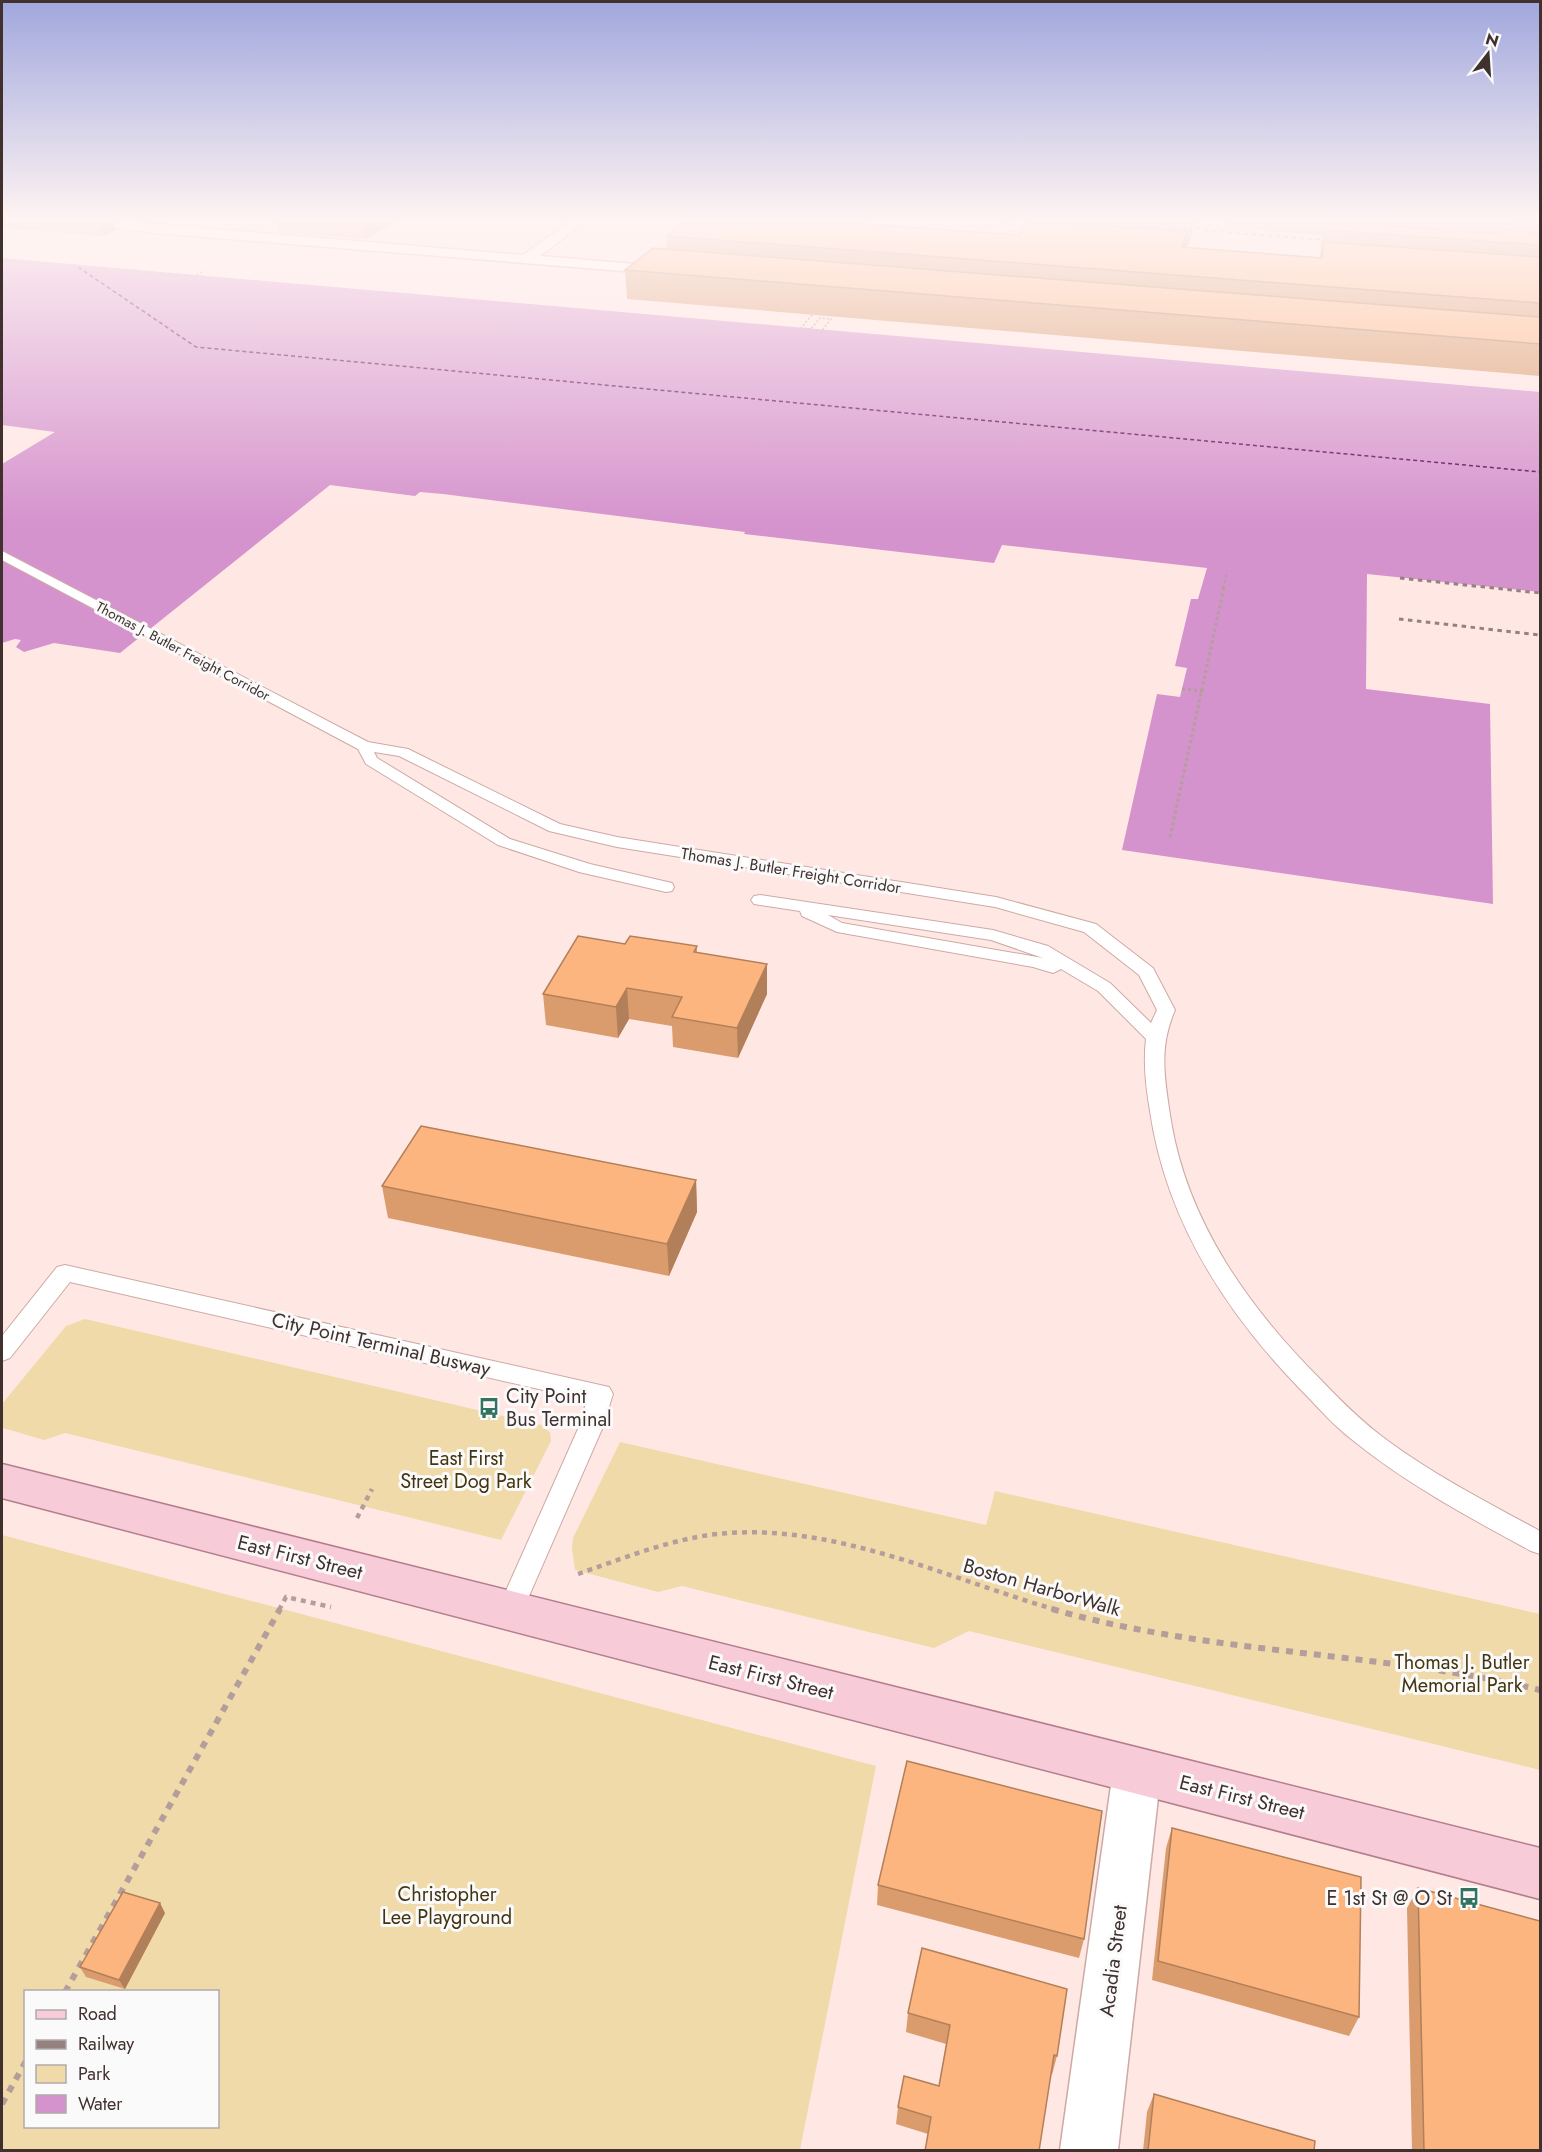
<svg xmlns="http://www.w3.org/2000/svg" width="1542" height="2152" font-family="Jost,sans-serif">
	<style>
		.green { fill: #f0daaa; fill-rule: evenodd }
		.water { fill: #d593cd }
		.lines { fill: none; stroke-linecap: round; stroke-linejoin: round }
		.ferry { stroke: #560452; stroke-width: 1.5; stroke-dasharray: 4 3; stroke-linecap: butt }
		.lane-casing { stroke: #cea9a4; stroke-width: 2 }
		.street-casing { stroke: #cea9a4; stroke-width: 3 }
		.secondary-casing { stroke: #cea9a4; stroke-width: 3 }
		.primary-casing { stroke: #b47e8d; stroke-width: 3 }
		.path-far4 { stroke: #b39e9c; stroke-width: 1.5; stroke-dasharray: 2 2; stroke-linecap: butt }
		.path-far3 { stroke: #b39e9c; stroke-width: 2; stroke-dasharray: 3 3; stroke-linecap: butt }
		.path-far2 { stroke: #b39e9c; stroke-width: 3; stroke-dasharray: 3 3; stroke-linecap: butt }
		.path-far1 { stroke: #b39e9c; stroke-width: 4.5; stroke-dasharray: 5 5; stroke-linecap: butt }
		.path { stroke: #b39e9c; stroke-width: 6; stroke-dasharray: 7 7; stroke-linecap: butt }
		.lane { fill: #fff; fill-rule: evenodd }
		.street { fill: #fff; fill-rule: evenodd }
		.secondary { fill: #fbe5ec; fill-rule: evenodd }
		.primary { fill: #f8cbd9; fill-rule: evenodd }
		.rail-far1 { stroke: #958280; stroke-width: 2; stroke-dasharray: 4 4; stroke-linecap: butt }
		.rail { stroke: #958280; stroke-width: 3; stroke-dasharray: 4.5 4.5; stroke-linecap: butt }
		.wall { fill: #da9c6d }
		.shaded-wall { fill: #b17f59 }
		.building { fill: #fdb57f; stroke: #b17f59; stroke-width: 1.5 }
		.labels { text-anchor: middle; stroke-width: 6; stroke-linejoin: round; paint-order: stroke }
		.far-street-label { font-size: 14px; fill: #40312f; stroke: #fafafa }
		.street-label { font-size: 16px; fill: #40312f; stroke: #fafafa }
		.near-street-label { font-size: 20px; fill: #40312f; stroke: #fafafa }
		.near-poi-label { font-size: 20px; fill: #40312f; stroke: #fafafa; text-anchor: start }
		.near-park-label { font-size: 20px; fill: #433410; stroke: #fafafa }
	</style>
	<rect width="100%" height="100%" fill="#ffe7e4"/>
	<g class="green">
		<polygon points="85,1319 542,1425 550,1433 551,1441 501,1540 65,1433 44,1440 3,1428 2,1404 66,1326"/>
		<polygon points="620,1442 986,1525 995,1491 1540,1614 1540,1770 969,1631 934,1648 682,1586 658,1592 575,1570 572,1549 573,1538"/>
		<path d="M2 1535 876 1766 800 2150H2ZM26 1992H218V2126H26Z"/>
	</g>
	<g class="water">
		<polygon points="1219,222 1491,222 1540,225 1540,251 1266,231"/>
		<polygon points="2,258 1540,392 1540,592 1367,574 1366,689 1490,704 1493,904 1122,850 1157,694 1180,697 1187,668 1175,666 1191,599 1198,599 1207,568 1002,545 994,563 744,534 745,532 443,494 420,492 415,496 330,485 120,653 54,643 24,652 16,647 21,640 15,639 2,643 2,464 55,432 2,425"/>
	</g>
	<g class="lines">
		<polyline class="ferry" points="78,267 196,347 1540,472"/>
		<defs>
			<g id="lane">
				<path d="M2 551 368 742 408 749 560 824 617 837 996 897 1096 924 1153 968 1175 1010C1158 1049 1165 1080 1171 1121 1188 1223 1249 1308 1321 1380 1342 1402 1363 1423 1388 1441 1436 1476 1488 1503 1540 1531V1554L1531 1551C1468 1517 1405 1483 1350 1438 1332 1424 1317 1406 1301 1390 1225 1312 1166 1220 1150 1111 1146 1088 1143 1063 1146 1039L1098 991 1061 969 1053 973 1033 967 837 932 802 916 800 911 760 905 754 904 751 900 754 896 760 895 993 930 1048 946 1110 983 1151 1023 1157 1010 1139 975 1084 932 995 907 617 847 549 831 399 756 374 752 377 758 510 839 590 864 672 883 674 887 672 891 666 892 579 872 498 845 366 764 358 749 2 560ZM828 915 991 940 1043 958 842 923Z"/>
				<polygon points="65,1265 609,1387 613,1394 602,1429 519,1619 510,1623 501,1619 497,1611 578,1429 587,1400 70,1282 10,1358 2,1361 2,1336 57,1267"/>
			</g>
			<g id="street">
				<polygon points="93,222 130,222 523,255 570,222 584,222 540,256 672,267 679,271 672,275 156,233 100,226"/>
				<polygon points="1137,1748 1154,1755 1161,1771 1118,2150 1060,2150 1113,1771 1120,1755"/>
			</g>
			<polygon id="secondary" points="1013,222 1035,222 1033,225 964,242 957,238 959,235"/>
			<polygon id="primary" points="2,1464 1540,1848 1540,1899 2,1498"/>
		</defs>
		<use href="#lane" class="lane-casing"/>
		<use href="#street" class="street-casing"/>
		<use href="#secondary" class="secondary-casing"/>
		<use href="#primary" class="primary-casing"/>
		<g class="path-far4">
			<polyline points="2,260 192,277 204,271"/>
			<polyline points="812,315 801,328 811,329 820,318 831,319 820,333"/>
		</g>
		<polyline class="path-far3" points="1223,589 1227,571"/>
		<g class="path-far2">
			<polyline points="1182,689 1203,691"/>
			<polyline points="1170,837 1224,587"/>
		</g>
		<g class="path-far1">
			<polyline points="357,1518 372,1489"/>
			<path d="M578 1574C621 1559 663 1542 709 1535 828 1519 945 1578 1057 1610"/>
			<polyline points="279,1610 286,1597 331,1607"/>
		</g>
		<g class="path">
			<path d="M1052 1609C1211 1655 1379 1651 1540 1690"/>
			<polyline points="65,1992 280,1609"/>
			<polyline points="2,2104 26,2061"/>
		</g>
		<use href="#lane" class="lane"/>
		<use href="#street" class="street"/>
		<use href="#secondary" class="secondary"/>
		<use href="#primary" class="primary"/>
		<g class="rail-far1">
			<polyline points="1173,222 1210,231 1337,241"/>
			<polyline points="1496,222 1540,225"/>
		</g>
		<g class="rail">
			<polyline points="1400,578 1540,593"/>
			<polyline points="1399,619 1540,635"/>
		</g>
	</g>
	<g class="wall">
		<polygon points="2,222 114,222 116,230 103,236 2,228"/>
		<polygon points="256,222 395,222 366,239 278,232 276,224 275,224 274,223"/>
		<polygon points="1028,222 1193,222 1191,237 1187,248 1320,258 1321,241 1325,222 1377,222 1389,226 1499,234 1500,229 1529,234 1540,235 1540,376 627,299 625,270 667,249 667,236 1019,235"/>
		<polygon points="625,944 697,946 697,953 767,964 767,994 738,1058 673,1047 672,1026 629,1019 618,1038 546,1025 543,994"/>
		<polygon points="696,1180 697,1212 669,1276 388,1218 382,1186"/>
		<polygon points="1172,1828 1359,2017 1349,2036 1152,1980 1166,1848"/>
		<polygon points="878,1885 1084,1939 1079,1958 877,1905"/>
		<polygon points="1418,1888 1540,2151 1412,2151 1407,1908"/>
		<polygon points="165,1913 125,1989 86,1977 80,1967"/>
		<polygon points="908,2013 1057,2056 1052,2075 1051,2074 928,2134 896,2124 898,2107 939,2086 946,2044 906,2032"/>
		<polygon points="1154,2094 1314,2151 1143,2151 1147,2112"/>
	</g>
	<g class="shaded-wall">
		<polygon points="100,222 114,222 116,230 103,236"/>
		<polygon points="363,222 395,222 366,239"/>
		<polygon points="1193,222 1191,237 1187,248 1190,230"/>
		<polygon points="1187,232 1183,260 1178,276 1182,247"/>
		<polygon points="767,964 767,994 738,1058 737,1028"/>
		<polygon points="627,988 629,1019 618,1038 616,1007"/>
		<polygon points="696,1180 697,1212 669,1276 667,1244"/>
		<polygon points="160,1903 165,1913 125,1989 119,1980"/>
	</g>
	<g class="building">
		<polygon points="684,222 831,222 1019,235 1028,222 1034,222 1187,232 1182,247 1322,258 1324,242 1540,257 1540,303 667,236"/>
		<polygon points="1070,222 1193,222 1190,230"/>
		<polygon points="1326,222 1377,222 1389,223 1389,226 1501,234 1500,229 1529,231 1529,234 1540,235 1540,245 1325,230"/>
		<polygon points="653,248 1540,317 1540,344 625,270"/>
		<polygon points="578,936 625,944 630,936 697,946 694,952 767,964 737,1028 672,1017 682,997 627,988 616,1007 543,994"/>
		<polygon points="421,1126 696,1180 667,1244 382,1186"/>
		<polygon points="907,1761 1102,1811 1084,1939 878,1885"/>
		<polygon points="1172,1828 1361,1877 1359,2017 1158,1961"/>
		<polygon points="1418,1888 1540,1921 1540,2151 1424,2151"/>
		<polygon points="123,1892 160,1903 119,1980 80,1967"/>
		<polygon points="922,1948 1067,1989 1057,2056 1054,2055 1039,2151 925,2151 931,2117 898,2107 904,2076 939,2086 950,2025 908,2013"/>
		<polygon points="1154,2094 1315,2141 1314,2151 1148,2151"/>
	</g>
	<linearGradient id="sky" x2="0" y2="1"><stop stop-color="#a0a7dd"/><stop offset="0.42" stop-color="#fff4f3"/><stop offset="1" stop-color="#fff4f3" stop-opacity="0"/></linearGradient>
	<rect width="1542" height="523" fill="url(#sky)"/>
	<defs>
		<symbol id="bus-bare" viewBox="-9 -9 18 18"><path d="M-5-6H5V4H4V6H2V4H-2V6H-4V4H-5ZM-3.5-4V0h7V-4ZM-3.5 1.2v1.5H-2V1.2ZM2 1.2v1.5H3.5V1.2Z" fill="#327260" stroke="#fafafa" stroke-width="2.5" paint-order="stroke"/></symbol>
	</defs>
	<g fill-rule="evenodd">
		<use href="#bus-bare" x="474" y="1393" width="30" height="30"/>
		<use href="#bus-bare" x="1454" y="1883" width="30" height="30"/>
	</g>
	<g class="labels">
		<g class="far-street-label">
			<text transform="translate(183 651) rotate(28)" y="5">Thomas J. Butler Freight Corridor</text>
		</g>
		<g class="street-label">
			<text transform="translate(791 870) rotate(9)" y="6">Thomas J. Butler Freight Corridor</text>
		</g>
		<g class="near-street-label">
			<text transform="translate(381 1344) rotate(13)" y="7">City Point Terminal Busway</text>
			<text transform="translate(300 1557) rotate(14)" y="7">East First Street</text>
			<text transform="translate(1042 1587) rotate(16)" y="7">Boston HarborWalk</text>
			<text transform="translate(771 1677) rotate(14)" y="7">East First Street</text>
			<text transform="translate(1242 1797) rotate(14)" y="7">East First Street</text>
			<text transform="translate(1113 1961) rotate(-83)" y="7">Acadia Street</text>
		</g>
		<g class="near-poi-label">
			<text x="506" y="1403">City Point<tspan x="506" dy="23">Bus Terminal</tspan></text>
			<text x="1452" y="1905" text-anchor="end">E 1st St @ O St</text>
		</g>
		<g class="near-park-label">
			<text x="466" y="1465">East First<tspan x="466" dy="23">Street Dog Park</tspan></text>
			<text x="1462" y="1669">Thomas J. Butler<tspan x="1462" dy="23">Memorial Park</tspan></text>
			<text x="447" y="1901">Christopher<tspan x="447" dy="23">Lee Playground</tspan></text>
		</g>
	</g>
	<rect width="1542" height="2152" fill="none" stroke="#40312f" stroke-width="6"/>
	<rect x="24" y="1990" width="195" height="138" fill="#fafafa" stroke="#b0aaa9" stroke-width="1.5"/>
	<rect x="36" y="2010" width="30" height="9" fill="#f8cbd9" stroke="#b0aaa9" stroke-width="1.5"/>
	<text x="78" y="2020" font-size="18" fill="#40312f">Road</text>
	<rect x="36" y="2040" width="30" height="9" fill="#958280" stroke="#b0aaa9" stroke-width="1.5"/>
	<text x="78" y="2050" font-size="18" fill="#40312f">Railway</text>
	<rect x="36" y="2065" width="30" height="18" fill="#f0daaa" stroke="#b0aaa9" stroke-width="1.5"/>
	<text x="78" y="2080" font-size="18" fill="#40312f">Park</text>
	<rect x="36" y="2095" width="30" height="18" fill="#d593cd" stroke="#b0aaa9" stroke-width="1.5"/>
	<text x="78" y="2110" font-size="18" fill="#40312f">Water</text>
	<g transform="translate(1488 54) rotate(17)" stroke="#fafafa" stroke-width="4.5" paint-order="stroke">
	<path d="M0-4.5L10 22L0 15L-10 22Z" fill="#40312f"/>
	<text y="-9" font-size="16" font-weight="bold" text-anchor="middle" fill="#40312f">N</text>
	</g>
</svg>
